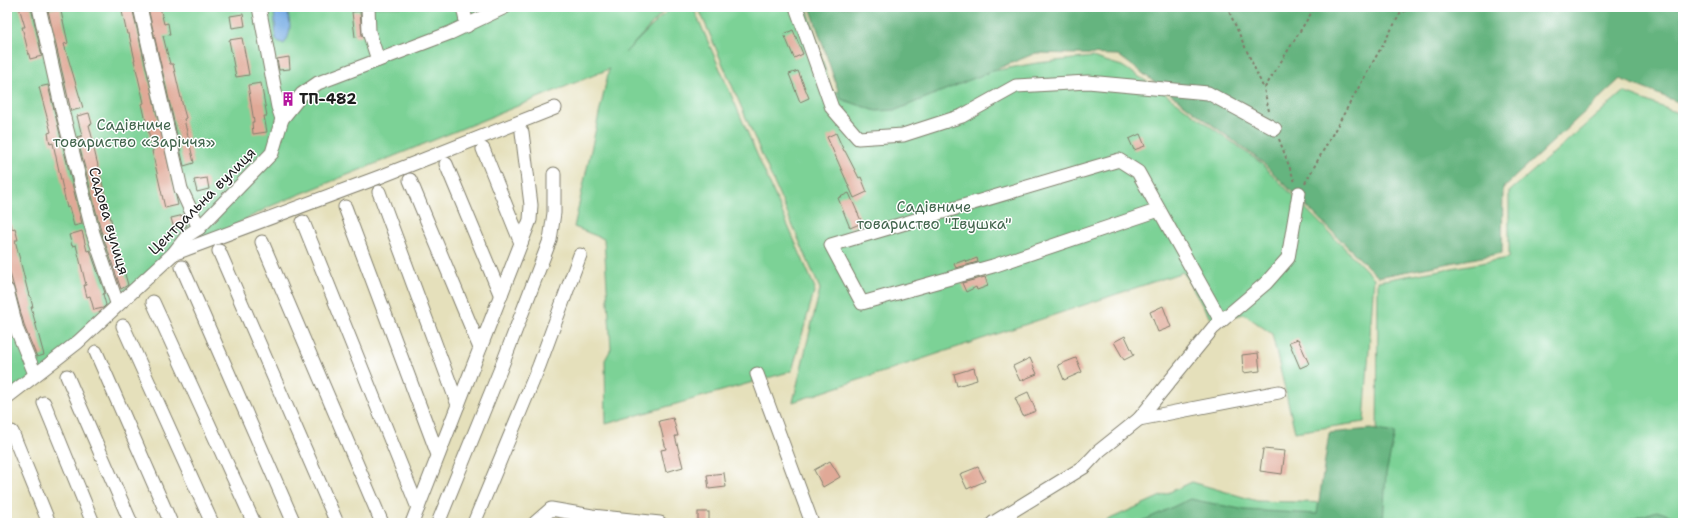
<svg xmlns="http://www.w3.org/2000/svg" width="1690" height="530" font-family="'Shantell Sans',sans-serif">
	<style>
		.green { fill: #7cd296; stroke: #4c7759 }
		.forest { fill: #65b47f; stroke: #40684e }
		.water { fill: #74abe3; stroke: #486480 }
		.building { fill: #e0a997 }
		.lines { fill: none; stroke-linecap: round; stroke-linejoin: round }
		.minor-casing { stroke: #807e6c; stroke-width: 15 }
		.path { stroke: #807e6c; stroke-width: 2; stroke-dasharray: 3 3; stroke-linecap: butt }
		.minor { stroke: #fff; stroke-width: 13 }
		.labels { text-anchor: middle; stroke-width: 3; stroke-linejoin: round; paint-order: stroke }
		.poi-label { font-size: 15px; font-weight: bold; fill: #1c1c1c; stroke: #fff; text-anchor: start }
		.park-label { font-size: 15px; fill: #42654d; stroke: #fff }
		.street-label { font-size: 15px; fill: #1c1c1c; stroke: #fff }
	</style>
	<rect width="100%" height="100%" fill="#fff"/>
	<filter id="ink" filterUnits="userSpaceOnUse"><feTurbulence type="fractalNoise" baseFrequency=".025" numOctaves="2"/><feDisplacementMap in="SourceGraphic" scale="8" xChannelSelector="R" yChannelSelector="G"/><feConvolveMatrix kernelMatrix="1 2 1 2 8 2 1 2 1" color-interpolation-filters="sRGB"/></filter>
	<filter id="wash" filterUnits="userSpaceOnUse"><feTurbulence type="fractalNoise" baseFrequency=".012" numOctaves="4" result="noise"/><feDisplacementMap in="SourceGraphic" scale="16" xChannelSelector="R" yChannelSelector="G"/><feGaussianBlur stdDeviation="0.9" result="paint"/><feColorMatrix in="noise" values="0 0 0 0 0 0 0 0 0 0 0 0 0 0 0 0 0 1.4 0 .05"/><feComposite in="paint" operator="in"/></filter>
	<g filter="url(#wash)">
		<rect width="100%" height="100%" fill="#e5e0bb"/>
		<g class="green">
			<polygon points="7,7 668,7 625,53 671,7 693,7 815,288 792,371 606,424 605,360 611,349 604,239 574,227 609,69 271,206 174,257 7,401"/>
			<polygon points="698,7 807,7 832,92 881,91 1037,63 1092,57 1122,66 1160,90 1261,163 1374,278 1364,422 1295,432 1272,334 1244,314 1213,321 1205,310 1183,272 793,402 820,289"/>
			<polygon points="1623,92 1683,115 1683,523 1101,523 1192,482 1257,501 1337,503 1377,463 1378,281 1509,258 1509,192"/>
		</g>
		<g class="forest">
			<polygon points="810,7 1683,7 1683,104 1620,79 1503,188 1502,253 1378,277 1262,162 1118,55 1036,53 896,110 876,111 841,99"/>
			<polygon points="1371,429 1395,433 1386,474 1383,523 1138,523 1190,499 1245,510 1317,514 1329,433"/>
			<polygon points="1657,511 1683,520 1683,523 1621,523"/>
		</g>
		<path class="water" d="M274 7H286C290 20 293 32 284 44L276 40Z"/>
		<g id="blocks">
			<g class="building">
				<polygon points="19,7 31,7 42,56 30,59 22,27 25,27"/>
				<polygon points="60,7 68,43 64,44 83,108 71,111 48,10"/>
				<polygon points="121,7 132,7 178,205 165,208 152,151 153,151 142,104 144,103 134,60 135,60 129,34 127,34"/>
				<polygon points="160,7 164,24 168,23 170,35 163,36 170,64 173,64 183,107 186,118 184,119 194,163 184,166 148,8"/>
				<polygon points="360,11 362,36 355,37 352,12"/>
				<polygon points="243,14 245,26 232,28 230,16"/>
				<polygon points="793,30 803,54 794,58 784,34"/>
				<polygon points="242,38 249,75 236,77 229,40"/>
				<polygon points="289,57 290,69 279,70 277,59"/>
				<polygon points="798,71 809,98 800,102 789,74"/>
				<polygon points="261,83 267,116 264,116 267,132 253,134 252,122 254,122 248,85"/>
				<polygon points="48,85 82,224 74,226 69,207 67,208 53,143 50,144 48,133 51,132 39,87"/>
				<polygon points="89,113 92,124 89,125 94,145 93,145 113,228 111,228 119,260 121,260 128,285 121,289 101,231 77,137 82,136 77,116"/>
				<polygon points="836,133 844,151 845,151 859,178 861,177 867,192 854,198 827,137"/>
				<polygon points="1140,134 1145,146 1134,150 1129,139"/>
				<polygon points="207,178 209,189 197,192 194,180"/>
				<polygon points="849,193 862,223 850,228 838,198"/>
				<polygon points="184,215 187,226 174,229 171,218"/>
				<polygon points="11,224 12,229 15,228 18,240 15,240 29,296 30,296 33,307 31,307 44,355 37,357 25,328 7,262 7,225"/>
				<polygon points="82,231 87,251 90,250 105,293 103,294 106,305 103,308 94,310 90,296 87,297 84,285 86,285 76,245 72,246 69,235"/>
				<polygon points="977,258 978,262 956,268 954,264 965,260 967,262"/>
				<polygon points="985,277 988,286 977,290 976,287 966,292 962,283"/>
				<polygon points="1163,306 1171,327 1158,332 1150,312"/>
				<polygon points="1125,336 1134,355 1124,360 1114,342"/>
				<polygon points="1298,339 1309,364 1300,368 1289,342"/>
				<polygon points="1258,353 1260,371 1243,373 1242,355"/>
				<polygon points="1030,358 1037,374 1020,381 1013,366"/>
				<polygon points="1076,358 1082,372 1064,380 1058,365"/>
				<polygon points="974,368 977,380 957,386 954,374"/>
				<polygon points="1028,392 1036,411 1023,416 1015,398"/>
				<polygon points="673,418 678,436 675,436 683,467 666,472 661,450 666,449 659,421"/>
				<polygon points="1263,449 1285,451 1282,474 1260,471"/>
				<polygon points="830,461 840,477 823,487 814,470"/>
				<polygon points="978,467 985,481 967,489 960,474"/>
				<polygon points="724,473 726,487 709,489 707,475"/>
				<rect x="698" y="512" width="11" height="11"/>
			</g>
		</g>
	</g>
	<g filter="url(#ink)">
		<use href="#blocks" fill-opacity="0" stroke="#807e6c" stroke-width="1"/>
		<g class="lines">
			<defs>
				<g id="minor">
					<polyline points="39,7 62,110 93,233 117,303"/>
					<polyline points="140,7 181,189 199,228"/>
					<polyline points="259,7 278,107 282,119"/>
					<polyline points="368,7 369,32 378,60"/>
					<polyline points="463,7 467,26"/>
					<polyline points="796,7 832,108 858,138 903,135 962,116 1016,86 1088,82 1208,93 1275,129"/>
					<polyline points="483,149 521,243"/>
					<polyline points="446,164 501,296"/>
					<polyline points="410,180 480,348"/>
					<polyline points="379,192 458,405"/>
					<polyline points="345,207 438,455"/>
					<polyline points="1159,210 993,266 862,303 831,245 1119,160 1138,172 1221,321"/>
					<polyline points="303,222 418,508"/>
					<polyline points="262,242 382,523"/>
					<polyline points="219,251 337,523"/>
					<polyline points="173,254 382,176 555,108"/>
					<polyline points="182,267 294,523"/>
					<polyline points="7,290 17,330 35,374"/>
					<polyline points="153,302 254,523"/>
					<polyline points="123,326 212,523"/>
					<polyline points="96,352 171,523"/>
					<polyline points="757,374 812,523"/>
					<polyline points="67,376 131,523"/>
					<polyline points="7,397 78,342 173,254 188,235 199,228 272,153 282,119 302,94 318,83 450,33 505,7"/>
					<polyline points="44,403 93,523"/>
					<polyline points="1139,419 1279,392"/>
					<polyline points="12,432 49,523"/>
					<polyline points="412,523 530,220 531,205 522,132"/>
					<polyline points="438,523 501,368 550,240 554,213 554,174"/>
					<polyline points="474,523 539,366 580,255"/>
					<polyline points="535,523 551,509 592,516 660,523"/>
					<polyline points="993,523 1084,467 1099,451 1139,419 1213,328 1266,283 1288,258 1299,193"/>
				</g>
			</defs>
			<use href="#minor" class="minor-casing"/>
			<g class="path">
				<polyline points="1227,7 1264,89"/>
				<polyline points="1269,111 1264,89 1315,7"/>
				<polyline points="1279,139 1295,182"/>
				<polyline points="1305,183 1400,14 1411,7"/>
			</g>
			<use href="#minor" class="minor"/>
		</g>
	</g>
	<defs>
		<symbol id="building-bare" viewBox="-9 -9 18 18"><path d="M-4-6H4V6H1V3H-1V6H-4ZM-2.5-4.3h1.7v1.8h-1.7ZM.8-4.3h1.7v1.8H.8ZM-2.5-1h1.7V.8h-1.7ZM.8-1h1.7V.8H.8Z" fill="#b5179e" stroke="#fff" stroke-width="2.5" paint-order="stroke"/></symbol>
	</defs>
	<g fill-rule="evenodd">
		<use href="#building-bare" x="278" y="89" width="20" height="20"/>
	</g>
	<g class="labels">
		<g class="poi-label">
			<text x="299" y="104">ТП-482</text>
		</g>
		<g class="park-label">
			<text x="134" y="130">Садівниче<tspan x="134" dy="17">товариство «Заріччя»</tspan></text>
			<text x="934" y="212">Садівниче<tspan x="934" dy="17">товариство "Івушка"</tspan></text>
		</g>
		<g class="street-label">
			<text transform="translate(202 201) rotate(-45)" y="5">Центральна вулиця</text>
			<text transform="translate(109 221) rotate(74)" y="5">Садова вулиця</text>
		</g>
	</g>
	<rect width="1690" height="530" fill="none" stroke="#fff" stroke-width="24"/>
</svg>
